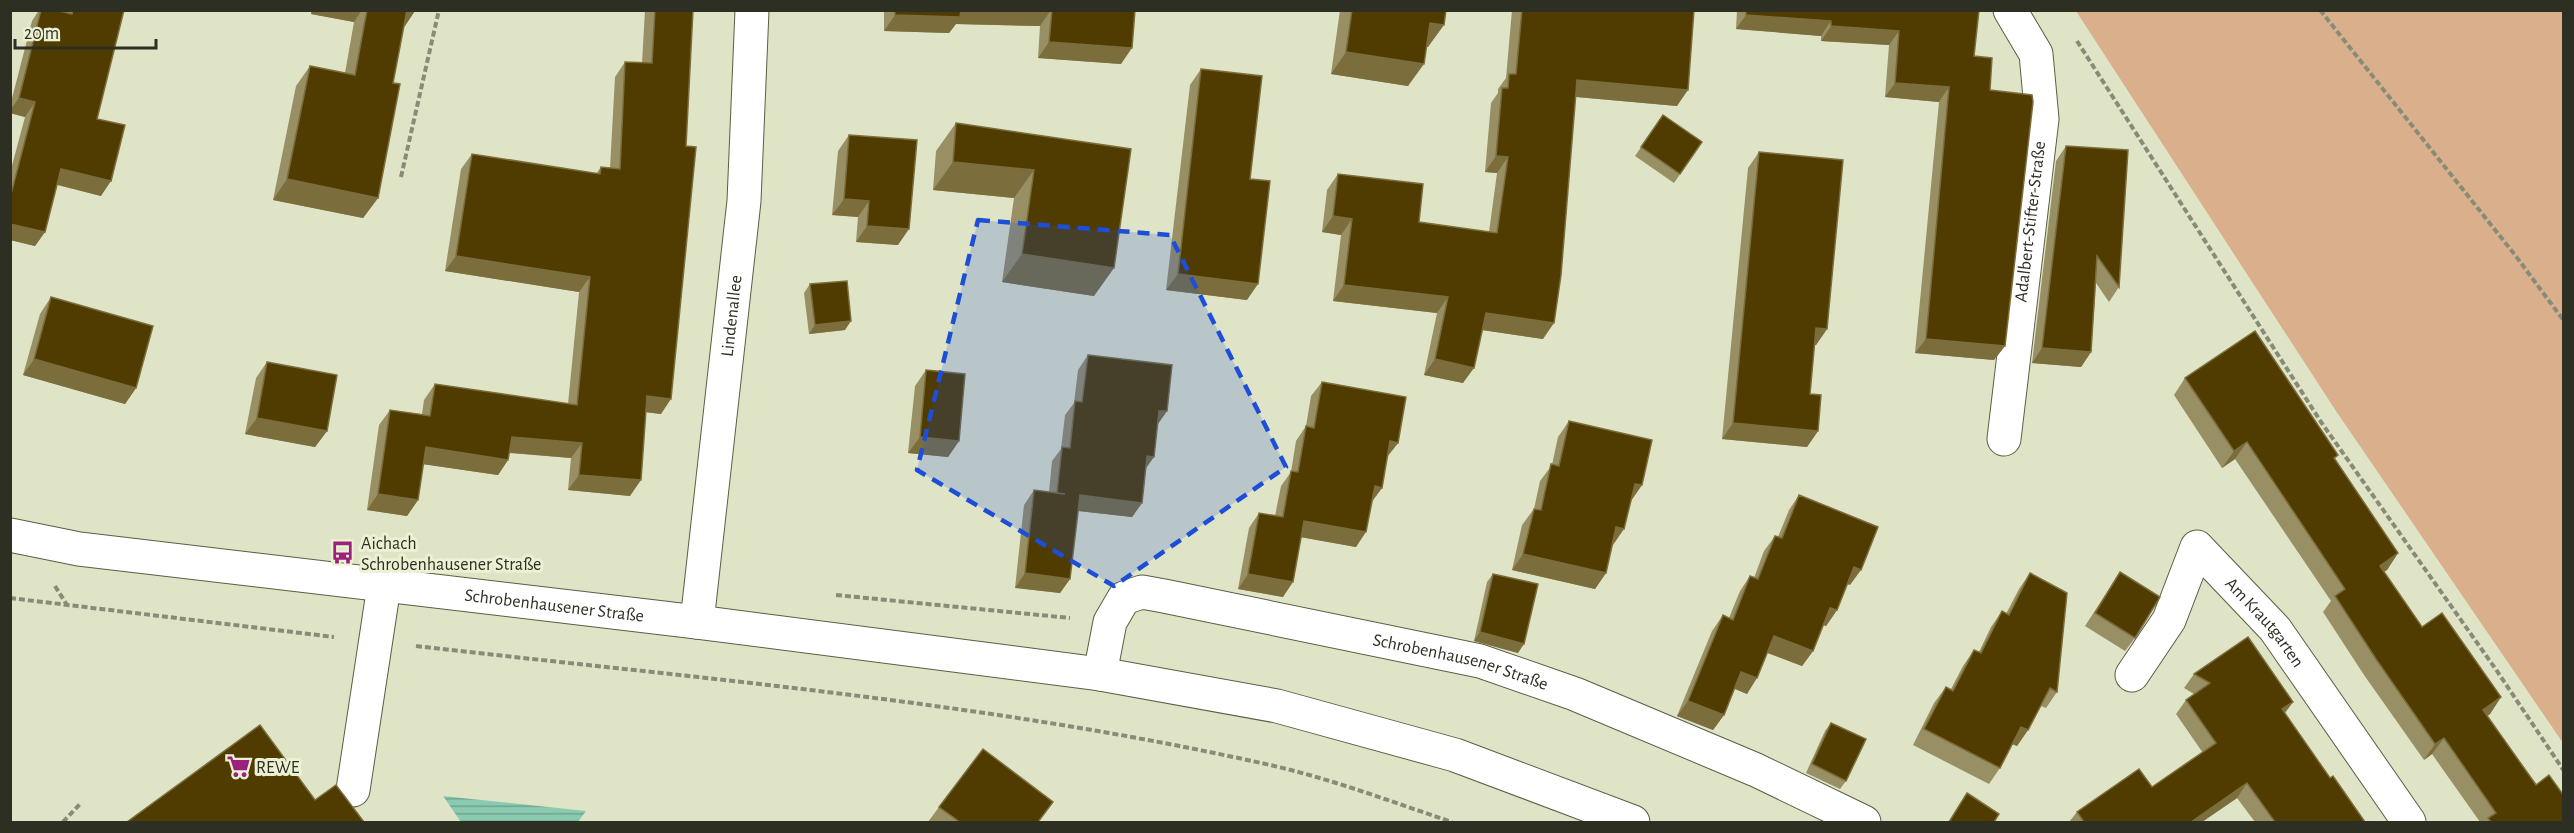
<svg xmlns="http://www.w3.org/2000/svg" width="2574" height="833" font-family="'Alegreya Sans',sans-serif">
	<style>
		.garden { fill: #d9af8c }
		.water { fill: url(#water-rules) }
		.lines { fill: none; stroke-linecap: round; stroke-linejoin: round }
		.minor-casing { stroke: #5a5e44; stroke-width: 35 }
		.major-casing { stroke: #5a5e44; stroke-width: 35 }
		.path { stroke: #888c77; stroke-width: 4; stroke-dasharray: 6 3; stroke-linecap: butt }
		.minor { stroke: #fff; stroke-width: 33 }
		.major { stroke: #fff; stroke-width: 33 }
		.wall { fill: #989064 }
		.shaded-wall { fill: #7b6e3c }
		.building { fill: #503c00; stroke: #7b6e3c; stroke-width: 1.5 }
		.marked { fill: #1d4ed8; fill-opacity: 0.2; stroke: #1d4ed8; stroke-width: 4.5; stroke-dasharray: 12 8; stroke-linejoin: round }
		.labels { text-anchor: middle; stroke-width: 6; stroke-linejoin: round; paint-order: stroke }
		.street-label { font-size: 18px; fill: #2d2f23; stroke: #edf1d4 }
		.poi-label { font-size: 18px; fill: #2d2f23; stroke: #edf1d4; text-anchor: start }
	</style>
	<defs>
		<pattern id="water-rules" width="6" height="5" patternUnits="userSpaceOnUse" patternTransform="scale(1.5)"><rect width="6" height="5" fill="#89cab0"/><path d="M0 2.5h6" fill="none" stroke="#70a48f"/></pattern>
	</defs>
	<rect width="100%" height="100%" fill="#dfe4c7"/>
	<polygon class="garden" points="2076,11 2563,11 2563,743 2336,411"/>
	<polygon class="water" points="443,796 586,811 578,822 461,822"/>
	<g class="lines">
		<defs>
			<g id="minor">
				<path id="s1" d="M2004 439 2042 119 2036 54 2010 10"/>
				<path id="s2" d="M697 622 744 201 752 10"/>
				<path id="s3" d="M1100 674 1110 622 1124 598 1142 592 1164 596 1480 661 1575 694 1756 770 1864 822"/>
				<path id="s4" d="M2132 675 2169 620 2197 547 2275 629 2409 822"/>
				<polyline points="353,790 384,586"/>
			</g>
			<g id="major">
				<path id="s5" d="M10 535 79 549 697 622 1100 674 1277 706 1455 755 1633 822"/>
			</g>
		</defs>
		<use href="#minor" class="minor-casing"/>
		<use href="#major" class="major-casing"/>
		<g class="path">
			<polyline points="2320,10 2515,255 2564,321"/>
			<polyline points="2077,41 2321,422 2497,671 2564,771"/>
			<polyline points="401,177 439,10"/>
			<polyline points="55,586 67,605"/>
			<polyline points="836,595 1070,618"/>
			<polyline points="10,598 334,637"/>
			<path d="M416 646C702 679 990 702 1270 765 1332 779 1392 802 1452 822"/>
			<polyline points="63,822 81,803"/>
		</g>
		<use href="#minor" class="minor"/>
		<use href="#major" class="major"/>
	</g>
	<g class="wall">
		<polygon points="39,10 56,10 66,13 66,10 124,10 97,119 101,196 57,185 45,232 35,246 10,240 10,173 25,117 10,113 10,106 32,21"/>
		<polygon points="311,10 415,10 403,28 393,83 378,198 363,218 273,200 296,86 310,66 345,73 354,22 311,14"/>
		<polygon points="645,10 693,10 661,414 646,412 630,496 568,490 571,458 509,453 508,460 498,475 423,464 418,500 407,516 367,510 379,425 390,410 422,414 424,400 435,384 568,404 579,292 445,271 461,169 472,154 596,174 601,167 610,168 615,77 625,62 642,63"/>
		<polygon points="884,10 1135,10 1121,64 1038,58 1040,26 956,24 949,33 884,31"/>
		<polygon points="1340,10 1446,10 1428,47 1426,47 1408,86 1331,74"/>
		<polygon points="1512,10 1694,10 1677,106 1576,97 1543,339 1482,330 1463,383 1424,375 1437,313 1333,301 1341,235 1322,232 1327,190 1338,174 1419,222 1489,232 1497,173 1485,172 1491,103 1498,93 1498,89 1506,78"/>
		<polygon points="1737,10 1979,10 1974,56 1990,90 2005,346 1994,360 1915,353 1939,102 1885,97 1889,45 1821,41 1821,36 1736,29"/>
		<polygon points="1201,69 1250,179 1247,300 1166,290 1190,85"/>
		<polygon points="1663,115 1702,142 1674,183 1635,156"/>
		<polygon points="956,123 1131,149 1094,296 1002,282 1014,198 933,190 936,151"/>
		<polygon points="849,135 898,245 856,242 858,217 832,215 838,151"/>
		<polygon points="2066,146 2119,287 2109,302 2096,283 2091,352 2081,367 2032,363 2056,161"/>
		<polygon points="1759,152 1827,329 1816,345 1814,345 1810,394 1818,431 1807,447 1722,439 1748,168"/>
		<polygon points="810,284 845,330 809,334 804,293"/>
		<polygon points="51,297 136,388 125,404 23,375 40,314"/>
		<polygon points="1088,355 1167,411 1158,424 1146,469 1142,503 1132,517 1078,511 1070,579 1060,593 1015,588 1024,505 1034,490 1049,492 1052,461 1061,449 1065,415 1074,403 1078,370"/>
		<polygon points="267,362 327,431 315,447 245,434 256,378"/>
		<polygon points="926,370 959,441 948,457 908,453 915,386"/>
		<polygon points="2185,378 2338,455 2335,459 2398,553 2387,570 2384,572 2422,627 2501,697 2490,714 2487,716 2564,822 2480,822 2432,754 2424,760 2364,675 2323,612 2331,601 2235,459 2222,468 2174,395"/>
		<polygon points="1322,382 1398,443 1387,457 1382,488 1372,502 1356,547 1301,537 1283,597 1238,589 1249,528 1259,513 1275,516 1281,486 1291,472 1296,441 1306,426 1311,396"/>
		<polygon points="1569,421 1642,485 1630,501 1613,545 1606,573 1595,589 1512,570 1522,525 1534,509 1540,481 1552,465 1558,437"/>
		<polygon points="1799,495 1850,585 1847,584 1837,610 1826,626 1823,625 1813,651 1802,666 1767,653 1747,694 1734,688 1724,715 1713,730 1677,716 1712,631 1723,615 1729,618 1740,591 1750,576 1754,578 1764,551 1775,536 1778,537 1789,510"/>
		<polygon points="2120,572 2135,638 2125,651 2085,626"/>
		<polygon points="2030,573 2057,692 2046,708 2041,706 2028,730 2017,746 2012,744 2000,768 1989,784 1913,745 1934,703 1946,687 1951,689 1963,666 1974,650 1979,652 1991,627 2002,611 2006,614 2019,589"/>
		<polygon points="1493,574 1518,653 1474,641 1487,582"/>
		<polygon points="2194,674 2293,702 2285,713 2330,778 2365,822 2255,822 2237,798 2202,822 2069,822 2077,812 2152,787 2203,753 2176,714 2186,700 2194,694 2184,688"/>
		<polygon points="1831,723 1846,781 1840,789 1806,773 1825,731"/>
		<polygon points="939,807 1039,822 928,822"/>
	</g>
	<g class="shaded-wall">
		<polygon points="313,10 362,10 354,22 311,14"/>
		<polygon points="407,10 415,11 401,32"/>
		<polygon points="959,10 1051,10 1040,26 956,24 949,33 884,31 895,15"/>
		<polygon points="1746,15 1831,21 1821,36 1736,29"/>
		<polygon points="1430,23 1444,25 1428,47 1415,45"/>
		<polygon points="1831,26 1899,31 1889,45 1821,41"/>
		<polygon points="1049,42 1132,48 1121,64 1038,58"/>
		<polygon points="1346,52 1424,64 1408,86 1331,74"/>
		<polygon points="1577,80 1688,90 1677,106 1566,96"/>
		<polygon points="1895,83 1949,87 1939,102 1885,97"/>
		<polygon points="19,98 35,102 25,117 10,113 10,110"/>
		<polygon points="1496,156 1508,157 1497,173 1485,172"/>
		<polygon points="953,162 1034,170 1014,198 933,190"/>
		<polygon points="61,169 111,181 101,196 51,183"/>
		<polygon points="287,179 378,198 363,218 273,200"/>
		<polygon points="844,199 869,201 858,217 832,215"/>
		<polygon points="1333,216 1352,219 1341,235 1322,232"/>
		<polygon points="10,224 45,232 35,246 10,240"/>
		<polygon points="867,226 909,229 898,245 856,242"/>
		<polygon points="1022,254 1114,268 1094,296 1002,282"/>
		<polygon points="456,256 590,277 579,292 445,271"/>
		<polygon points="1178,274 1258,284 1247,300 1166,290"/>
		<polygon points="1344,285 1448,297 1437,313 1333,301"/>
		<polygon points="1486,313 1554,323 1543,339 1475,329"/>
		<polygon points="851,321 845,330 809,334 815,325"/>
		<polygon points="1816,328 1827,329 1816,345 1805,344"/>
		<polygon points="1926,339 2005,346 1994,360 1915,353"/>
		<polygon points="2042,348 2091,352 2081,367 2032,363"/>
		<polygon points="34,359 136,388 125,404 23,375"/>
		<polygon points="1435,359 1474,368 1463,383 1424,375"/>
		<polygon points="647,396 671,399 661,414 636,411"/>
		<polygon points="1159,411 1167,411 1157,425"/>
		<polygon points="257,418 327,431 315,447 245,434"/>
		<polygon points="1733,423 1818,431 1807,447 1722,439"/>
		<polygon points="512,437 582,443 571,458 501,452"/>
		<polygon points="920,437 959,441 948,457 908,453"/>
		<polygon points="1390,441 1398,443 1387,457"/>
		<polygon points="2247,442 2235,459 2222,468 2234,451"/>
		<polygon points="426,447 508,460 498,475 415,463"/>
		<polygon points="1147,456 1154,457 1144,471"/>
		<polygon points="579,475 641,480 630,496 568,490"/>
		<polygon points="1635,484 1642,485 1631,501 1623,500"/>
		<polygon points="1375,486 1382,488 1371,502"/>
		<polygon points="378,494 418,500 407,516 367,510"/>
		<polygon points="1080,495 1142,503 1132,517 1070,510"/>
		<polygon points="1304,521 1366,532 1356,547 1294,536"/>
		<polygon points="1616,527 1624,529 1613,545"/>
		<polygon points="2398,553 2387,570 2368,582 2380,566"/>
		<polygon points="1523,554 1606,573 1595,589 1512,570"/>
		<polygon points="1854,567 1861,570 1850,585 1843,582"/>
		<polygon points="1025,573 1070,579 1060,593 1015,588"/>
		<polygon points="1248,574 1293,582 1283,597 1238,589"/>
		<polygon points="1830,608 1837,610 1826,626 1819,623"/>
		<polygon points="1480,632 1524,644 1518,653 1474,641"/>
		<polygon points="1774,636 1813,651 1802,666 1763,651"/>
		<polygon points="1741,672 1757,678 1747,694 1730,687"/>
		<polygon points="2501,697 2490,714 2472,727 2483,710"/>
		<polygon points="1688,701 1724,715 1713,730 1677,716"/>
		<polygon points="2293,702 2282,716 2282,709"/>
		<polygon points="2021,727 2028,730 2017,746 2010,743"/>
		<polygon points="2444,738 2432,754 2424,760 2435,744"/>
		<polygon points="2247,783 2237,798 2202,822 2191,822"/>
	</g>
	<g class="building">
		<polygon points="41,10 56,10 72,14 73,10 124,10 97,119 125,125 111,181 61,169 45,232 10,224 10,198 35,102 19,98"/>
		<polygon points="367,10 407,10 393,83 400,84 378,198 287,179 310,66 355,75"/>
		<polygon points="655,10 693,10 686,146 696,147 671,399 647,396 641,480 579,475 582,443 512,437 508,460 426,447 418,500 378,494 390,410 430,416 435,384 577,405 590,277 456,256 472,154 600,174 601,167 620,169 625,62 652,63"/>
		<polygon points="895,10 961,10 960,17 895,15"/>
		<polygon points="1052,10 1135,10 1132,48 1049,42"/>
		<polygon points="1352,10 1446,10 1444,25 1430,23 1424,64 1346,52"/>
		<polygon points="1522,10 1694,10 1688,90 1577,80 1561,275 1554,323 1486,313 1474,368 1435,359 1448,297 1344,285 1352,219 1333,216 1338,174 1423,184 1419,222 1497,233 1508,157 1496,156 1502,88 1508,88 1509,74 1516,74"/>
		<polygon points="1746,10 1979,10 1974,56 1992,58 1990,90 2032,95 2033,102 2005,346 1926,339 1949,87 1895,83 1899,31 1831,26 1831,21 1746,15"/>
		<polygon points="1201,69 1262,76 1250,179 1270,181 1258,284 1178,274"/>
		<polygon points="1663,115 1702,142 1680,174 1641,147"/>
		<polygon points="956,123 1131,149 1114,268 1022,254 1034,170 953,162"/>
		<polygon points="849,135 917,140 909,229 867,226 869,201 844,199"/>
		<polygon points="2066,146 2128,150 2119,287 2097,256 2091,352 2042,348"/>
		<polygon points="1759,152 1843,160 1827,329 1816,328 1810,394 1821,395 1818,431 1733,423"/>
		<polygon points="847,281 851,321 815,325 810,284"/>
		<polygon points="51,297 153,326 136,388 34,359"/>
		<polygon points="2255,331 2338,455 2334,458 2398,553 2380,566 2422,627 2442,613 2501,697 2483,710 2536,785 2549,775 2564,796 2564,822 2491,822 2488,818 2496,813 2444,738 2435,744 2376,659 2335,596 2345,589 2247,442 2234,451 2185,378"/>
		<polygon points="1088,355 1172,365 1167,411 1159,411 1154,457 1147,456 1142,503 1080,495 1070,579 1025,573 1034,490 1065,494 1057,493 1062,447 1070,448 1075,401 1082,402"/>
		<polygon points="267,362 337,375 327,431 257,418"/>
		<polygon points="926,370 965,374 959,441 920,437"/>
		<polygon points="1322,382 1406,397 1398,443 1390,441 1382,488 1375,486 1366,532 1304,521 1293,582 1248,574 1259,513 1283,517 1291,471 1298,472 1306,426 1314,428"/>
		<polygon points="1569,421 1652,440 1642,485 1635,484 1624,529 1616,527 1606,573 1523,554 1534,509 1541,510 1551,464 1559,466"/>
		<polygon points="1799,495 1878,527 1861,570 1854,567 1837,610 1830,608 1813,651 1774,636 1757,678 1741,672 1724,715 1688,701 1723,615 1733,620 1750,576 1758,579 1775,536 1782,538"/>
		<polygon points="2120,572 2160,597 2135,638 2095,613"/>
		<polygon points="2030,573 2067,593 2057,692 2050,688 2028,730 2021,727 2000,768 1924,729 1946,687 1953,691 1974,650 1981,653 2002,611 2009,615"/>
		<polygon points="1493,574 1538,584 1524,644 1480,632"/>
		<polygon points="2248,637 2293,702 2282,709 2330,778 2333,776 2365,822 2275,822 2247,783 2191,822 2084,822 2077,812 2139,769 2152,787 2216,743 2186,700 2210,683 2194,674"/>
		<polygon points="1831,723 1866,739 1846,781 1812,764"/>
		<polygon points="260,725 315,800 336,785 364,822 127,822"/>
		<polygon points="983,749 1053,802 1038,822 960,822 939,807"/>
		<polygon points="1967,793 1999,814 1994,822 1949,822"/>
	</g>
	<path class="marked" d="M978 220 1170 235 1286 467 1114 586 917 470Z"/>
	<defs>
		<symbol id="bus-bare" viewBox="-9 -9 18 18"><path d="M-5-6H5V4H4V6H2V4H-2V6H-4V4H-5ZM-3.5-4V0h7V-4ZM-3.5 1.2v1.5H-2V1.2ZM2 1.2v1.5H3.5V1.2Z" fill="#9b227c" stroke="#edf1d4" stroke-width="2.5" paint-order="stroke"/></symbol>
		<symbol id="supermarket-bare" viewBox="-9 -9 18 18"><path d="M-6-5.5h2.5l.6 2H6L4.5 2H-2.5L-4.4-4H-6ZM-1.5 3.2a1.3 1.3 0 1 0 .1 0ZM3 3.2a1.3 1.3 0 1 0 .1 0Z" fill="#9b227c" stroke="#edf1d4" stroke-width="2.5" paint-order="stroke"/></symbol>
	</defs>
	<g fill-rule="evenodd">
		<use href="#bus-bare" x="326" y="536" width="33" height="33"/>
		<use href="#supermarket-bare" x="222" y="750" width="33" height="33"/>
	</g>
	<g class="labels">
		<g class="street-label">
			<text dy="6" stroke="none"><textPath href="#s1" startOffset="219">Adalbert-Stifter-Straße</textPath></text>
			<text dy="6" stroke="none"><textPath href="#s2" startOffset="308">Lindenallee</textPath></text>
			<text dy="6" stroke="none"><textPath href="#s5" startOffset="549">Schrobenhausener Straße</textPath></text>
			<text dy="6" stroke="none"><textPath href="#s4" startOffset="246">Am Krautgarten</textPath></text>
			<text dy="6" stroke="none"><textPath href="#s3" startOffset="426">Schrobenhausener Straße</textPath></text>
		</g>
		<g class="poi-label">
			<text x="361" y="549">Aichach<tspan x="361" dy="21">Schrobenhausener Straße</tspan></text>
			<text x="256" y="773">REWE</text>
		</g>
	</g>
	<rect width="2574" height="833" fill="none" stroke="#2d2f23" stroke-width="24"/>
	<path d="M15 39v9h141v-9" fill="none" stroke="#2d2f23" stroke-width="3"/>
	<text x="24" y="39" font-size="18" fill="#2d2f23" stroke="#edf1d4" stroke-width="4.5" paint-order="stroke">20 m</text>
</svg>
